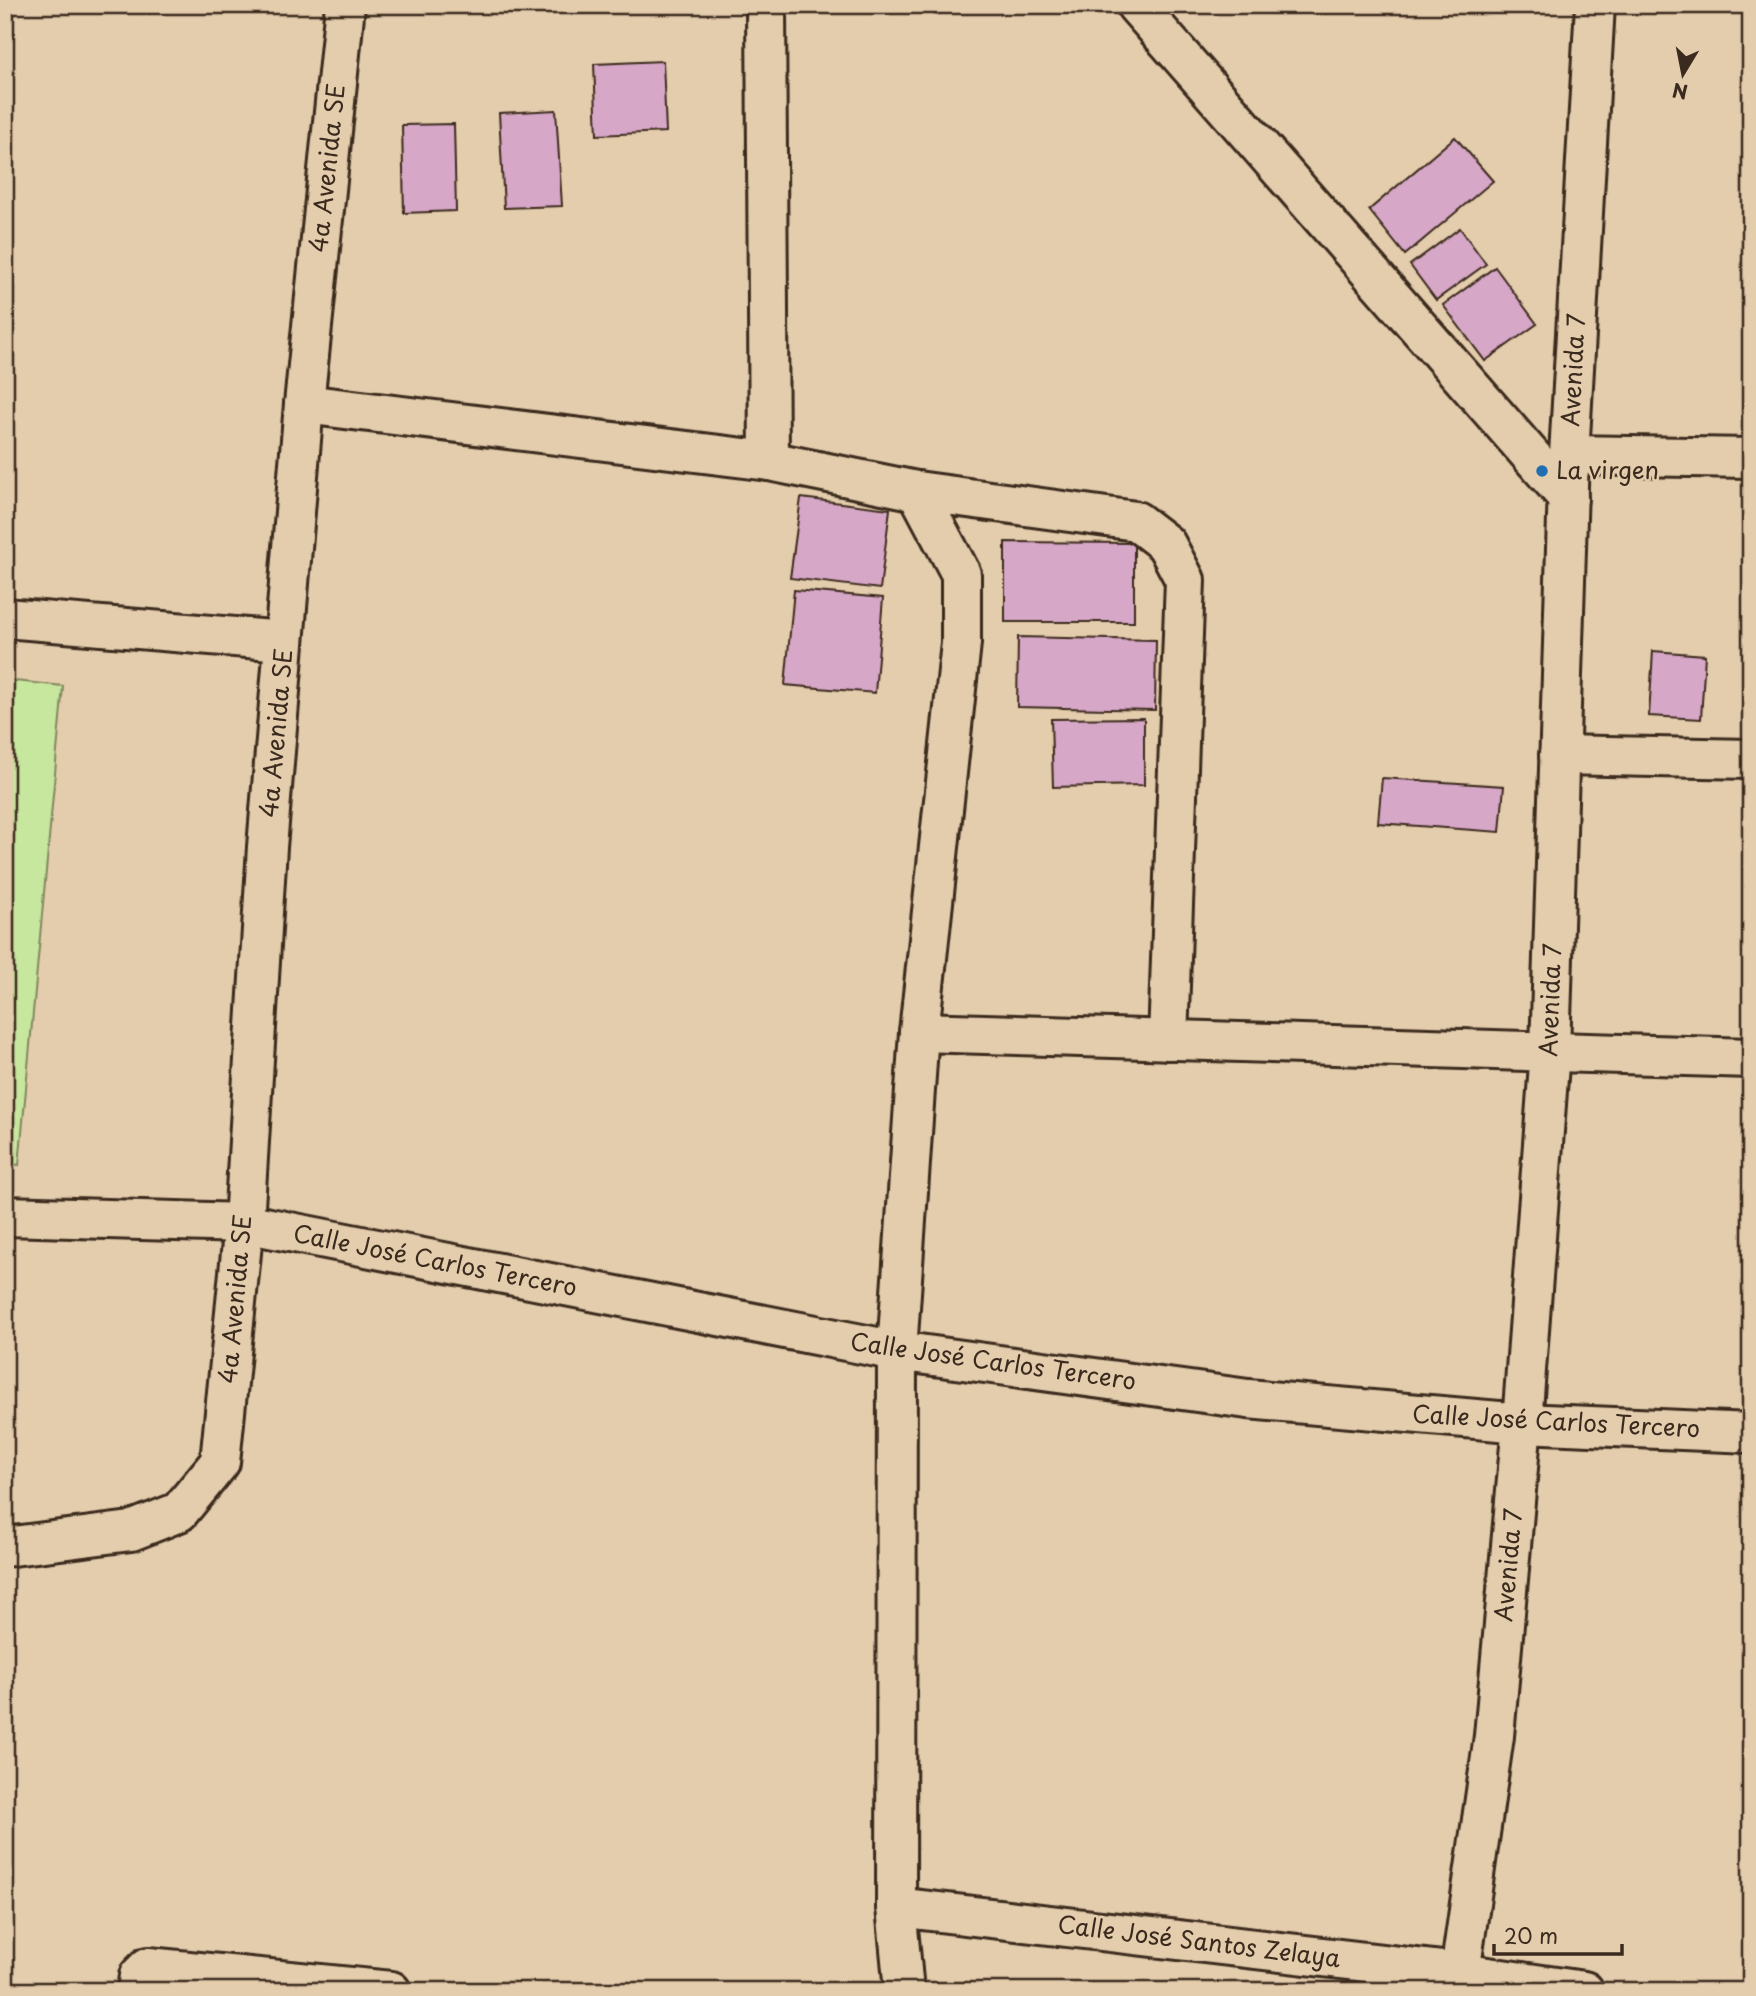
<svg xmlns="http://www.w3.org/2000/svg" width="1756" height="1996" font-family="'Playpen Sans',sans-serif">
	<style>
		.green { fill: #c7e69e; stroke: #81885e; stroke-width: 2 }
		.building { fill: #d7a7c7; stroke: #3b2a1e; stroke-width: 2 }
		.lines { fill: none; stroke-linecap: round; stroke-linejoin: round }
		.minor-casing { stroke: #3b2a1e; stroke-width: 44 }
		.minor { stroke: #e4cdad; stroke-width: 38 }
		.poi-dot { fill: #1f6fb2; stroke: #e4cdad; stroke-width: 2.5 }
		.labels { text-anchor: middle; stroke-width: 5; stroke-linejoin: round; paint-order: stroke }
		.street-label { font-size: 24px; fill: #3b2a1e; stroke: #e4cdad }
		.poi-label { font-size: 24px; fill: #3b2a1e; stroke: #e4cdad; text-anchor: start }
	</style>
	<rect width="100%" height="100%" fill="#e4cdad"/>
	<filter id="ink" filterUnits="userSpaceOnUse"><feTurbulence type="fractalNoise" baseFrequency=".0143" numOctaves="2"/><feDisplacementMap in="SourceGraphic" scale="14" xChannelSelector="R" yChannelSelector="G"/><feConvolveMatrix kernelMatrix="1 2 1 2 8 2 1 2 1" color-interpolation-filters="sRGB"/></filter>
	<g filter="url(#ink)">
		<polygon class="green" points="5,680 63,686 19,1165 5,1163"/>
		<g class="building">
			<polygon points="663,61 666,132 597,135 594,64"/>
			<polygon points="556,110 562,206 504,208 499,113"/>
			<polygon points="454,124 456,211 404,213 402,125"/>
			<polygon points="1455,137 1493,181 1405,255 1369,210"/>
			<polygon points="1460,228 1486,264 1436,300 1410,265"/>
			<polygon points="1495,267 1537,324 1485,361 1443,305"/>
			<polygon points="801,498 890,509 880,589 790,578"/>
			<polygon points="1005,542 1134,543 1134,622 1005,622"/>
			<polygon points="794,590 883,598 875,693 785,685"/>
			<polygon points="1018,637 1156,640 1155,710 1017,707"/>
			<polygon points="1653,651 1705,655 1701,719 1649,716"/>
			<polygon points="1144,718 1144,785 1053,787 1051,719"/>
			<polygon points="1382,778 1504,786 1500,832 1378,823"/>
		</g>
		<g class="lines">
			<defs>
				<g id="minor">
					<polyline points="766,5 769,461"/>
					<polyline points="1136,5 1568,498"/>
					<polyline points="304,404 769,461 917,491 961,574 961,643 919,1032 897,1351 896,1907 904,1991"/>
					<polyline points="1569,455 1751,458"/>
					<polyline points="917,491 1136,521 1166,544 1185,580 1168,1040"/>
					<polyline points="5,618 284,641"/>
					<polyline points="1559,755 1751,759"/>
					<polyline points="919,1032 1751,1058"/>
					<polyline points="5,1216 244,1223 897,1351 1248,1399 1522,1423 1751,1433"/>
					<polyline points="5,1547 131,1531 179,1512 220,1462 244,1223 267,847 304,404 345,5"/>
					<polyline points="896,1907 1460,1973 1584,1991"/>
					<polyline points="137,1991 139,1976 148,1967 391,1991"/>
					<polyline points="1460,1991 1460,1973 1494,1736 1522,1423 1550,1051 1569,455 1595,5"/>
				</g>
			</defs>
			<use href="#minor" class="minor-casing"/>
			<use href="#minor" class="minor"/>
		</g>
	</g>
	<circle class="poi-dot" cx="1542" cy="471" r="7"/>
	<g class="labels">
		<g class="street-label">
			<text transform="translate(328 168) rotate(-84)" y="8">4a Avenida SE</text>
			<text transform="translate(1574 370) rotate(-87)" y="8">Avenida 7</text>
			<text transform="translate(277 733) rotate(-85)" y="8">4a Avenida SE</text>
			<text transform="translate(1551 1000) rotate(-88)" y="8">Avenida 7</text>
			<text transform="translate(435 1261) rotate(11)" y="8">Calle José Carlos Tercero</text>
			<text transform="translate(236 1299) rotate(-85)" y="8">4a Avenida SE</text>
			<text transform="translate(993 1362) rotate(8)" y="8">Calle José Carlos Tercero</text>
			<text transform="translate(1556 1422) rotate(3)" y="8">Calle José Carlos Tercero</text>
			<text transform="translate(1509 1565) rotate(-85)" y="8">Avenida 7</text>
			<text transform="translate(1199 1942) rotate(7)" y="8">Calle José Santos Zelaya</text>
		</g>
		<g class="poi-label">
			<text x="1556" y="479">La virgen</text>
		</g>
	</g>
	<rect width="1756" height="1996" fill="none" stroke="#e4cdad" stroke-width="28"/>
	<rect x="14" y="14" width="1728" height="1968" fill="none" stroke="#3b2a1e" stroke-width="2.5" filter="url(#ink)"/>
	<g transform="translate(1683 74) rotate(190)" stroke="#e4cdad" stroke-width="5" paint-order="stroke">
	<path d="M0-5L12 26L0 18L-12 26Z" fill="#3b2a1e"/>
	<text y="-10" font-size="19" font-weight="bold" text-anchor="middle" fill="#3b2a1e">N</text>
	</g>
	<path d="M1494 1944v10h128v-10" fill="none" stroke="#3b2a1e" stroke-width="3.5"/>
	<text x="1504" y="1944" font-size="21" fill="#3b2a1e" stroke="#e4cdad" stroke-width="5" paint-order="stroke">20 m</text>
</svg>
